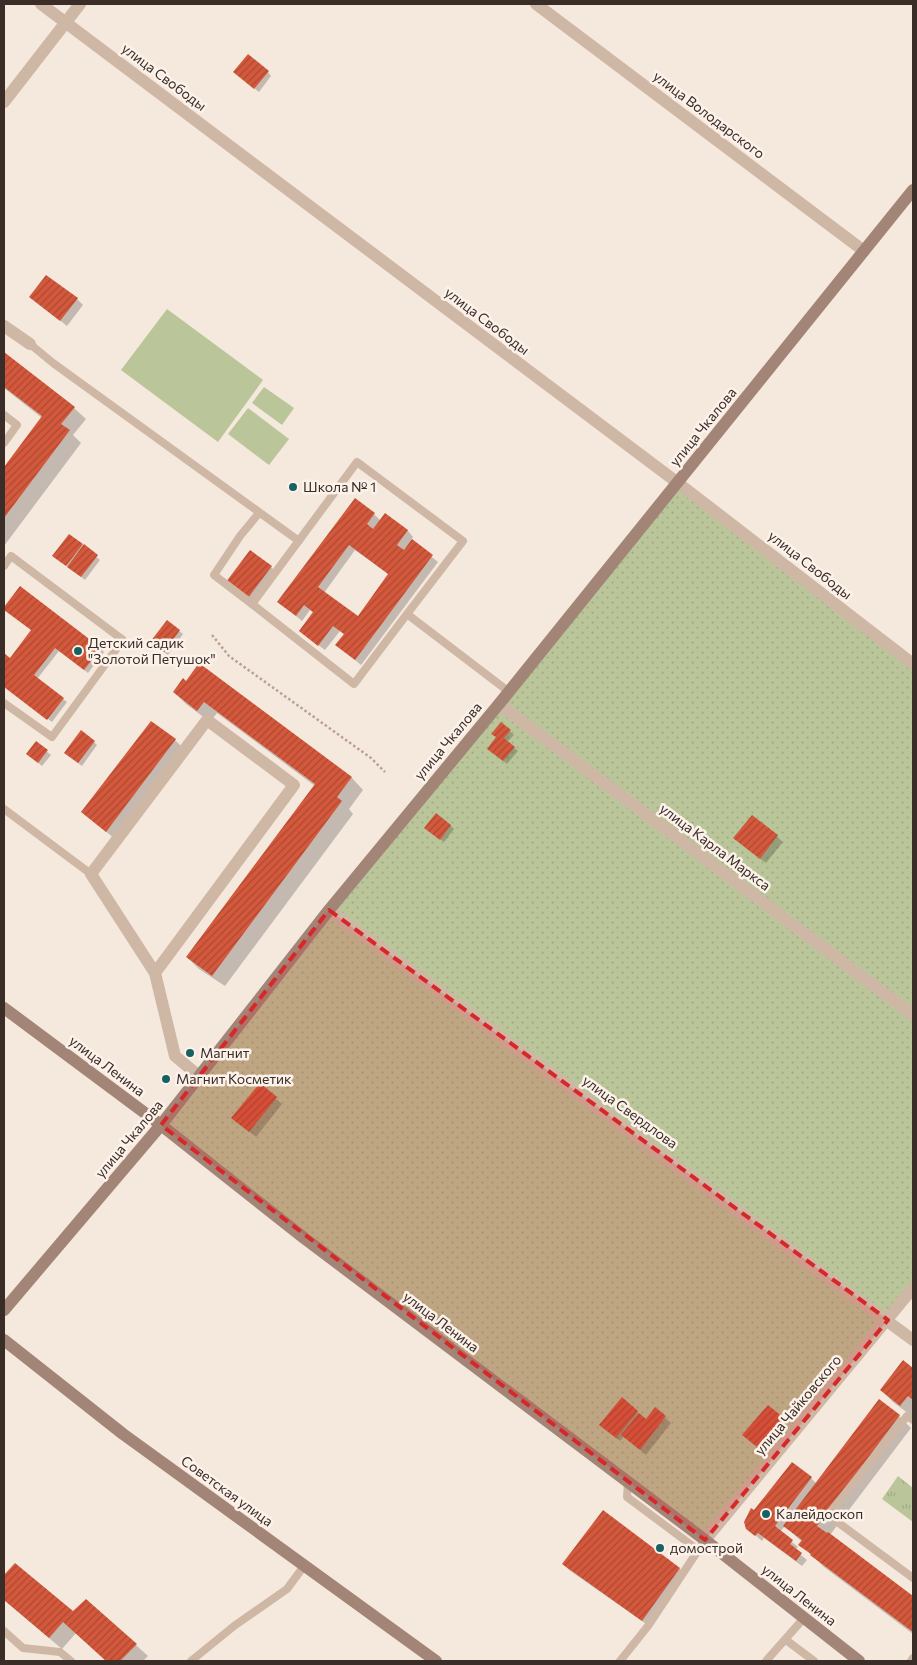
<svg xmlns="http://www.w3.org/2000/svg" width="917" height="1665" font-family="Commissioner,sans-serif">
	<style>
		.grass { fill: url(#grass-dots) }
		.park { fill: url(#park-tufts) }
		.pitch { fill: #bac69a }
		.shadow { fill: #0003; fill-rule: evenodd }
		.building { fill: url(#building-hatch); fill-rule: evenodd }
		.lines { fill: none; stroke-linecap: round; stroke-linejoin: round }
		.path { stroke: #bba090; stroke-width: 2.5; stroke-dasharray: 2.5 2.5; stroke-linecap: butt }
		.lane { stroke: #cfb7a6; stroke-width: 8 }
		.street { stroke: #cfb7a6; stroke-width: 12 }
		.secondary { stroke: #a38577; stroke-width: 12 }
		.marked { fill: #d62828; fill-opacity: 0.2; stroke: #d62828; stroke-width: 4; stroke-dasharray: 10 6; stroke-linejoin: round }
		.poi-dot { fill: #186161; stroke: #fcf2ea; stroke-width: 2 }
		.labels { text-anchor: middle; stroke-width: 5; stroke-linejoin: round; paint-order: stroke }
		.street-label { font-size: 14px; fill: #3a2d28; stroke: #fcf2ea }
		.poi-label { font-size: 14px; fill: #3a2d28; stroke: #fcf2ea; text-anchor: start }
	</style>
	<defs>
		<pattern id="grass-dots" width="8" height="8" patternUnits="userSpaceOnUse" patternTransform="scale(1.25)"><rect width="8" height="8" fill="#bac69a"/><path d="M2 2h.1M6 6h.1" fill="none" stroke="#a1aa85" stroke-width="1.8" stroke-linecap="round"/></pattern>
		<pattern id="park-tufts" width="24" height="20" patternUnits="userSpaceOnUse" patternTransform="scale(1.25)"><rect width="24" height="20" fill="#bac69a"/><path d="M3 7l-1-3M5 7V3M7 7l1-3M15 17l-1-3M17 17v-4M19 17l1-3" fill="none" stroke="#a1aa85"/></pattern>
		<pattern id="building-hatch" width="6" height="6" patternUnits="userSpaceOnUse" patternTransform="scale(1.25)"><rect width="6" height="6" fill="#d4583c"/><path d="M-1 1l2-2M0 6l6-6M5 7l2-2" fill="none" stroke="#ad4932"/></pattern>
	</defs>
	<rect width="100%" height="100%" fill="#f5e8dc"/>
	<polygon class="grass" points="678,483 913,664 913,1288 705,1540 161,1125"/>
	<polygon class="park" points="898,1476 913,1488 913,1522 882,1499"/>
	<g class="pitch">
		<polygon points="167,309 263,380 218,442 121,370"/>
		<polygon points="264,387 294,408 282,425 252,403"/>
		<polygon points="248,408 289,439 269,465 228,434"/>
	</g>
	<g class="shadow">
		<polygon points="268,72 271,76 259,92 239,76"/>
		<polygon points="31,297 77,299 83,305 67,326"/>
		<polygon points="4,354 74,408 86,419 73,435 81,443 4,546 4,469 42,418 4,388"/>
		<path d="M374 514 381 521 386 515 408 531 413 537 411 540 438 562 361 665 337 645 345 635 340 631 325 650 306 636 314 613 310 610 302 621 279 602ZM355 550 389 574 358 618 324 593Z"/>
		<polygon points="82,545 100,560 85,580 54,556"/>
		<polygon points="271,567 277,573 254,603 234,588"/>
		<polygon points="167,622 183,634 168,655 151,642"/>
		<polygon points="32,631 100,648 104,652 88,673 59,651 37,679 67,702 52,722 4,686 4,655 10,660"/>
		<polygon points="199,664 352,778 363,790 349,809 353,814 225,986 199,969 187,957 315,786 217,713 210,722 186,704 174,692 186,682"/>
		<polygon points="151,723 175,740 183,748 115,839 82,812"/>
		<polygon points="501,724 514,735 507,742 518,751 507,764 492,752"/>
		<polygon points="94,742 97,745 82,766 69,756"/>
		<polygon points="36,743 51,755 42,766 31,757"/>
		<polygon points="752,816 783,842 766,863 741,844"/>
		<polygon points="450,825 454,829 444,842 429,831"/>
		<polygon points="260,1085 282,1104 256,1137 239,1123"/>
		<polygon points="903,1361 913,1369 913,1417 893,1402 881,1390"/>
		<polygon points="655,1409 671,1423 646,1455 624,1436 620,1441 605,1429 637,1412 646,1421"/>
		<polygon points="899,1416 911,1428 830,1535 913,1598 913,1634 824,1567 800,1544 802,1542 785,1526 780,1532 798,1547 795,1550 807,1560 802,1566 764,1538 762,1541 754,1534 755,1512 811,1478 817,1484"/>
		<polygon points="783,1419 786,1422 761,1450 747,1438"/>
		<polygon points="563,1564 680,1569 685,1574 649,1626 569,1570"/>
		<polygon points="4,1576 73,1612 86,1600 148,1656 143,1661 106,1661 76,1633 62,1649 4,1600"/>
	</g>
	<g class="building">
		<polygon points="248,54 269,71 254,89 233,72"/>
		<polygon points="46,275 78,298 60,321 29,297"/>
		<polygon points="4,352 75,407 61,424 70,430 4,518 4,467 42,416 4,387"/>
		<path d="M355 498 375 513 367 524 373 529 385 513 408 530 397 545 404 550 412 539 433 555 355 660 335 645 344 634 333 626 318 646 299 631 313 612 304 605 296 616 277 602ZM349 545 388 574 358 616 318 587Z"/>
		<polygon points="69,534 83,544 66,566 52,556"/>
		<polygon points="84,544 98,555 81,577 67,567"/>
		<polygon points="250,550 272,566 248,598 226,582"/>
		<polygon points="20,586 101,648 84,670 55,648 34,675 64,698 47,720 4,687 4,653 10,658 31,630 4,610 4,607"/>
		<polygon points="167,620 180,630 164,652 150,642"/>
		<polygon points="199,663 352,777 337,797 342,801 212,976 186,957 315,784 204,702 197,711 173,692 183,678 186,681"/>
		<polygon points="151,721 176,739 106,832 81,812"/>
		<polygon points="501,722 511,730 504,738 515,747 503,761 487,749 496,737 491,734"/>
		<polygon points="81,730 95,741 78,763 64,753"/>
		<polygon points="36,741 48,750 38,763 26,754"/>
		<polygon points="436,813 451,825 440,840 424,828"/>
		<polygon points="752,815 778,835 760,859 733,838"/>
		<polygon points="260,1083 277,1097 249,1132 231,1118"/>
		<polygon points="903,1360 913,1368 913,1400 908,1396 900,1406 880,1390"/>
		<polygon points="622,1397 638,1411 616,1438 599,1425"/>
		<polygon points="879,1399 900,1415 817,1526 827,1533 828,1532 913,1596 913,1632 810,1555 811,1554 798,1545 802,1540 783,1526"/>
		<polygon points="768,1405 784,1418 757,1447 742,1435"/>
		<polygon points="655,1407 666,1416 640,1450 621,1435 639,1413 646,1419"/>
		<polygon points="792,1462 812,1477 775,1526 793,1540 790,1544 802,1553 796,1561 758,1533 755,1536 746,1529 744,1522 751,1508 754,1510"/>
		<polygon points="603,1510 680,1568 642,1621 562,1564"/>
		<polygon points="15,1563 73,1611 86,1599 137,1644 120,1661 106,1661 63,1622 49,1638 4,1600 4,1575"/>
	</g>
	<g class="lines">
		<polyline class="path" points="212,635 229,656 371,758 385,772"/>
		<g class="lane">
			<polyline points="30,344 53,363 299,541"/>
			<polyline points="4,415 17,425 4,443"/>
			<polyline points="4,566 11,556 123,640 52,737 4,703"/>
			<polyline points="252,604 214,575 240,536 259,513"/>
			<polyline points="407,614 463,541 357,462 252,604 354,684 407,614 508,691"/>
			<polyline points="4,809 91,874"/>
			<polyline points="913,1420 907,1416 828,1515 913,1578"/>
			<polyline points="628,1482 627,1497 698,1550"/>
			<polyline points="4,1631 23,1648 60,1652 71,1661"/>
			<polyline points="786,1640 814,1661"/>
			<polyline points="191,1661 234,1626 287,1589 304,1566"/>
			<polyline points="620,1661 648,1626 705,1540"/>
			<polyline points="766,1661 804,1618"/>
			<polyline points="911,1661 913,1658"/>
		</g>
		<g class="street">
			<polyline points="41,4 678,483 913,664"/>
			<polyline points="536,4 864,251"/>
			<polyline points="4,102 80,4"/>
			<polyline points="4,326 30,344"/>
			<polyline points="499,704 913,1015"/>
			<polyline points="329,910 913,1340"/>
			<polyline points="155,973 91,874 207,720 294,785 155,973 175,1056 199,1076"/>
			<polyline points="705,1540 913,1288"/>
		</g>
		<g class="secondary">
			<polyline points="4,1008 161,1125 304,1238 705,1540 859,1661"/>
			<polyline points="4,1310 161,1125 329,910 499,704 913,190"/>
			<polyline points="4,1340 123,1434 436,1661"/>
		</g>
	</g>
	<path class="marked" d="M329 910 888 1320 705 1540 161 1125Z"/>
	<g class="poi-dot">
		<circle cx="293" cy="487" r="5"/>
		<circle cx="78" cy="651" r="5"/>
		<circle cx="190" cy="1053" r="5"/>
		<circle cx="166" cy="1079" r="5"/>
		<circle cx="766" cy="1514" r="5"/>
		<circle cx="660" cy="1548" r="5"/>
	</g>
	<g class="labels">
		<g class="street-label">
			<text transform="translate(164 77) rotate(37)" y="5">улица Свободы</text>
			<text transform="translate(709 115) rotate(37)" y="5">улица Володарского</text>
			<text transform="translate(487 321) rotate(37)" y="5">улица Свободы</text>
			<text transform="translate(703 427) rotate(-51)" y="5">улица Чкалова</text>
			<text transform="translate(810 565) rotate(38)" y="5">улица Свободы</text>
			<text transform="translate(448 741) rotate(-50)" y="5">улица Чкалова</text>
			<text transform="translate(715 847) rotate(37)" y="5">улица Карла Маркса</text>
			<text transform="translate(107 1066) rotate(37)" y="5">улица Ленина</text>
			<text transform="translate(630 1112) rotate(36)" y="5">улица Свердлова</text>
			<text transform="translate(129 1139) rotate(-50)" y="5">улица Чкалова</text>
			<text transform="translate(441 1322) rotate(37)" y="5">улица Ленина</text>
			<text transform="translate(798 1405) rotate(-50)" y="5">улица Чайковского</text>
			<text transform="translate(227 1491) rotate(36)" y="5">Советская улица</text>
			<text transform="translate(799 1595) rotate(38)" y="5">улица Ленина</text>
		</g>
		<g class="poi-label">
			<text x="303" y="492">Школа № 1</text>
			<text x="88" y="648">Детский садик<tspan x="88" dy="16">"Золотой Петушок"</tspan></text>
			<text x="200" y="1058">Магнит</text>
			<text x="176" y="1084">Магнит Косметик</text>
			<text x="776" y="1519">Калейдоскоп</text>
			<text x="670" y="1553">домострой</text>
		</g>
	</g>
	<rect width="917" height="1665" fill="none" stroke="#3a2d28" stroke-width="10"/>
</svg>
